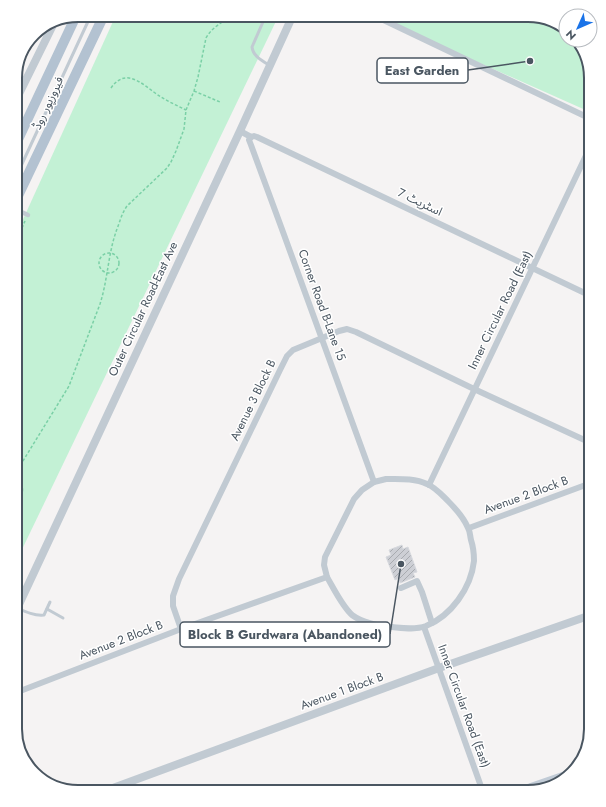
<svg xmlns="http://www.w3.org/2000/svg" width="606" height="807" font-family="Jost,'Noto Sans Arabic',sans-serif">
	<style>
		.park { fill: #c3f1d5 }
		.building { fill: url(#building-hatch); stroke: #d7d9de }
		.lines { fill: none; stroke-linecap: round; stroke-linejoin: round }
		.path { stroke: #7ad0a6; stroke-width: 1.5; stroke-dasharray: 3 2; stroke-linecap: butt }
		.service { stroke: #c1cad2; stroke-width: 3 }
		.pedestrian { stroke: #c1cad2; stroke-width: 4.5 }
		.minor { stroke: #c1cad2; stroke-width: 6 }
		.tertiary { stroke: #c1cad2; stroke-width: 8 }
		.secondary { stroke: #c1cbd6; stroke-width: 9 }
		.primary { stroke: #b3c2d1; stroke-width: 10 }
		.labels { text-anchor: middle; stroke-width: 3; stroke-linejoin: round; paint-order: stroke }
		.street-label { font-size: 12px; fill: #4a5661; stroke: #fff }
		.rim { fill: none; stroke: #4a5661; stroke-width: 2 }
		.leader { fill: none; stroke: #4a5661; stroke-width: 1.5 }
		.callout-dot { fill: #4a5661; stroke: #fff; stroke-width: 1.5 }
		.callout { fill: #fff; stroke: #4a5661; stroke-width: 1.5 }
		.callout-label { font-size: 13px; text-anchor: middle; font-weight: bold; fill: #4a5661 }
	</style>
	<defs>
		<pattern id="building-hatch" width="6" height="6" patternUnits="userSpaceOnUse"><rect width="6" height="6" fill="#cdcfd5"/><path d="M-1 1l2-2M0 6l6-6M5 7l2-2" fill="none" stroke="#a8abb0"/></pattern>
	</defs>
	<rect width="100%" height="100%" fill="#f5f3f3"/>
	<g class="park">
		<polygon points="116,15 279,15 15,564 15,237"/>
		<polygon points="372,15 532,15 560,24 566,30 566,40 577,40 580,43 591,78 591,110 590,112"/>
	</g>
	<polygon class="building" points="402,545 403,549 408,547 417,572 413,573 415,577 400,583 399,578 395,580 386,557 391,555 389,550"/>
	<g class="lines">
		<g class="path">
			<path d="M111 88C115 82 121 77 129 78 141 80 151 91 161 97 169 102 178 106 186 110"/>
			<polyline points="194,91 220,102"/>
			<polyline points="22,228 25,221"/>
			<circle cx="109" cy="263" r="10"/>
			<path d="M15 474 69 386 100 304C108 279 108 253 117 229 120 221 122 213 127 206L167 168 171 162 176 151 184 129 186 110 194 91 198 77 206 38C212 27 223 22 233 15"/>
			<path d="M15 504C25 496 25 483 15 476"/>
		</g>
		<g class="service">
			<path d="M266 15 252 47C253 56 262 61 269 65"/>
			<polyline points="15,179 91,15"/>
			<path d="M17 608C26 612 35 616 44 615L50 602"/>
			<polyline points="47,609 63,618"/>
		</g>
		<g class="pedestrian">
			<polyline points="15,209 28,215"/>
			<polyline points="15,232 20,234"/>
		</g>
		<g class="minor">
			<polyline points="373,15 591,119"/>
			<polyline points="240,131 251,137 254,136 257,137 591,296"/>
			<polyline points="251,137 249,140 251,145 283,232 374,482"/>
			<path d="M386 479C399 479 415 478 427 484 435 487 442 495 448 501 456 509 464 518 468 528 470 531 470 536 471 540 473 546 474 554 474 561 471 588 451 616 426 626 415 630 403 628 392 627 379 626 363 623 352 615 342 606 334 589 327 577L324 565 325 557 354 499 362 490 374 482Z"/>
			<polyline points="429,485 591,145"/>
			<polyline points="469,528 591,483"/>
			<polyline points="401,588 417,581 422,592 432,623"/>
			<polyline points="424,627 483,792"/>
			<polyline points="181,629 173,606 173,596 179,579 280,370 287,356 293,350 339,331 347,329 356,332 474,389 591,443"/>
			<polyline points="15,693 181,629 327,577"/>
		</g>
		<g class="tertiary">
			<polyline points="15,102 53,25"/>
			<polyline points="15,613 240,131 293,15"/>
			<polyline points="102,792 439,668 591,615"/>
		</g>
		<polyline class="secondary" points="518,792 570,774"/>
		<g class="primary">
			<polyline points="15,146 76,16"/>
			<polyline points="15,202 104,15"/>
		</g>
	</g>
	<g class="labels">
		<g class="street-label">
			<text transform="translate(48 103) rotate(-65)" y="4">فیروزپور روڈ</text>
			<text transform="translate(420 202) rotate(26)" y="4">اسٹریٹ 7</text>
			<text transform="translate(322 305) rotate(70)" y="4">Corner Road B-Lane 15</text>
			<text transform="translate(143 309) rotate(-65)" y="4">Outer Circular Road-East Ave</text>
			<text transform="translate(500 310) rotate(-64)" y="4">Inner Circular Road (East)</text>
			<text transform="translate(253 400) rotate(-64)" y="4">Avenue 3 Block B</text>
			<text transform="translate(526 495) rotate(-20)" y="4">Avenue 2 Block B</text>
			<text transform="translate(121 640) rotate(-21)" y="4">Avenue 2 Block B</text>
			<text transform="translate(342 691) rotate(-20)" y="4">Avenue 1 Block B</text>
			<text transform="translate(464 706) rotate(70)" y="4">Inner Circular Road (East)</text>
		</g>
	</g>
	<path d="M0 0H606V807H0ZM78 22H528A56 56 0 0 1 584 78V729A56 56 0 0 1 528 785H78A56 56 0 0 1 22 729V78A56 56 0 0 1 78 22Z" fill="#fff" fill-rule="evenodd"/>
	<path class="rim" d="M78 22H528A56 56 0 0 1 584 78V729A56 56 0 0 1 528 785H78A56 56 0 0 1 22 729V78A56 56 0 0 1 78 22Z"/>
	<path class="leader" d="M530 61L468 70M401 564L390 634"/>
	<g class="callout-dot">
		<circle cx="530" cy="61" r="4"/>
		<circle cx="401" cy="564" r="4"/>
	</g>
	<g class="callout">
		<rect x="377" y="58" width="91" height="25" rx="4"/>
		<rect x="180" y="622" width="210" height="25" rx="4"/>
	</g>
	<g class="callout-label">
		<text x="422" y="75">East Garden</text>
		<text x="285" y="639">Block B Gurdwara (Abandoned)</text>
	</g>
	<g transform="translate(578 28) rotate(225)"><circle r="19" fill="#ffffff" stroke="#b7bbc0"/>
	<path d="M0-3L7 15L0 10L-7 15Z" fill="#1a73e8"/>
	<text y="-6" font-size="11" font-weight="bold" text-anchor="middle" fill="#4a5661">N</text>
	</g>
</svg>
